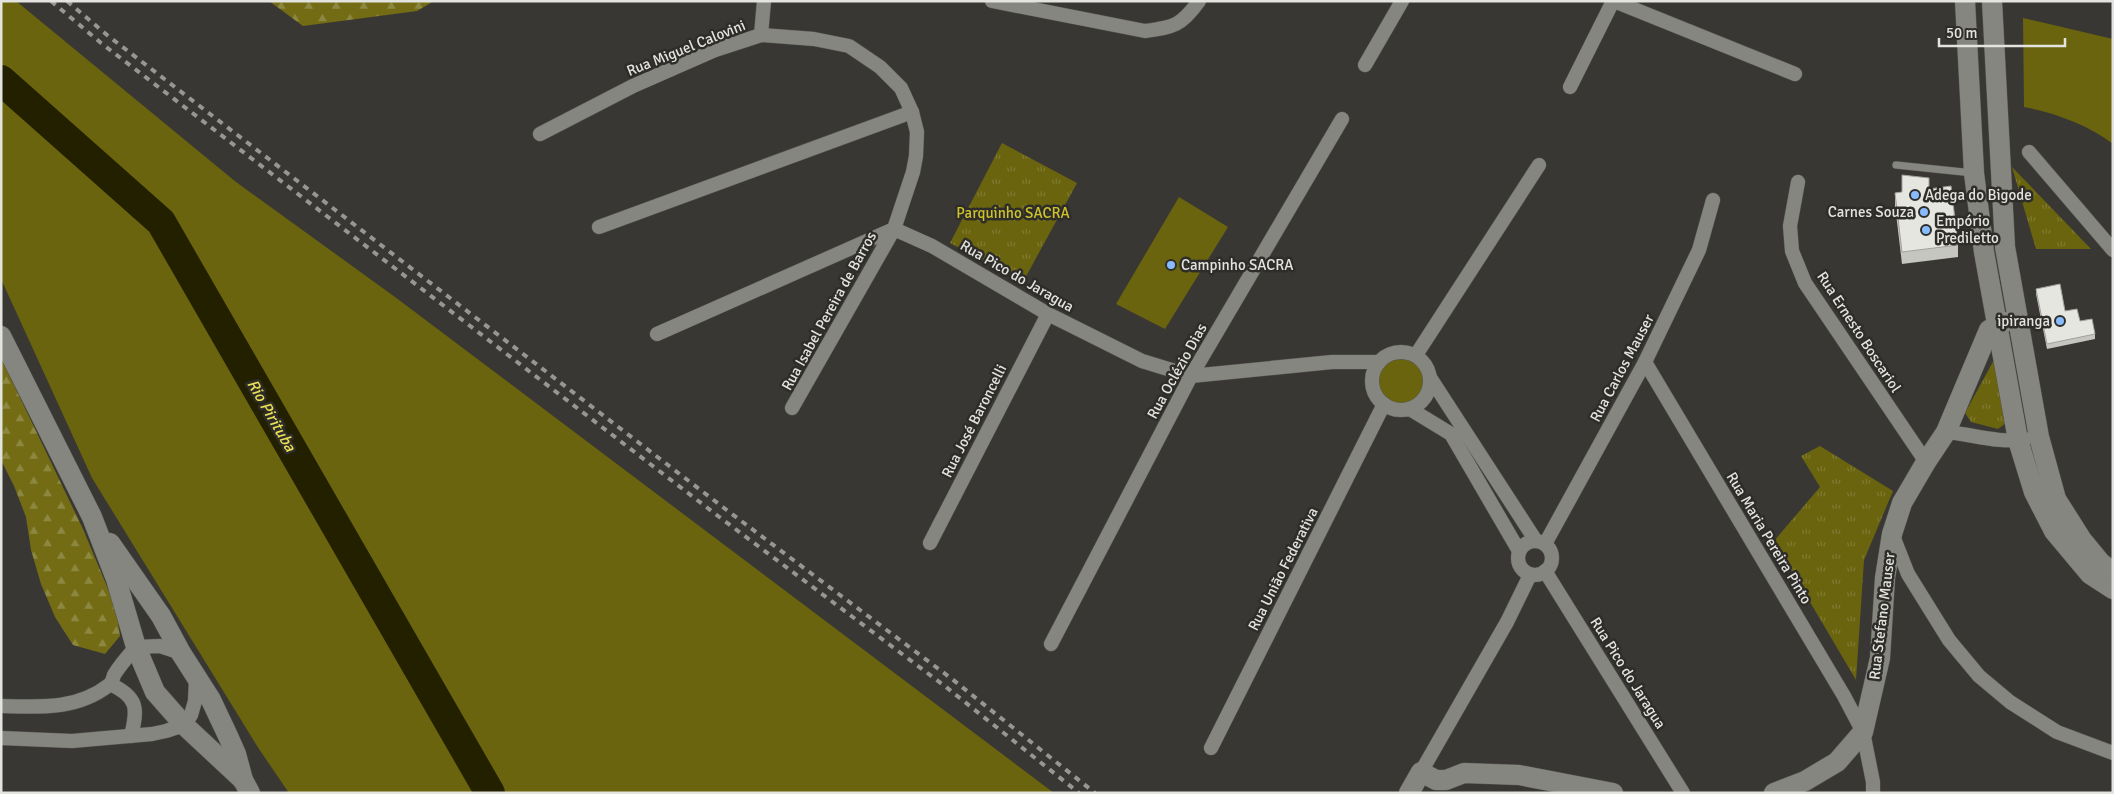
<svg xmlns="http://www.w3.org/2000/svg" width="2114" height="794" font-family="Signika,sans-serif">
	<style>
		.green { fill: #6a640e }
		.forest { fill: url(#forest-firs) }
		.park { fill: url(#park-tufts) }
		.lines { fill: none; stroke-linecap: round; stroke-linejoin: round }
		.river { stroke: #232000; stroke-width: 30 }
		.lane-casing { stroke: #565652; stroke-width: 8 }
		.street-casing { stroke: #565652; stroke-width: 15 }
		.secondary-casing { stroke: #565652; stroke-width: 21 }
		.lane { stroke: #868681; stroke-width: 7 }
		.street { stroke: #868681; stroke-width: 14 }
		.secondary { stroke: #868681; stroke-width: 20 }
		.rail { stroke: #979693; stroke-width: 4; stroke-dasharray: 6 6; stroke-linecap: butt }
		.wall { fill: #c6c6c1 }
		.building { fill: #e6e6e0; stroke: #a1a19d }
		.poi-dot { fill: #88bbfc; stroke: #2e2d29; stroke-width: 2 }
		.labels { text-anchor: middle; stroke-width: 5; stroke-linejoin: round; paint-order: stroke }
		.street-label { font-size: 15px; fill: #e3e3e0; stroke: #2e2d29 }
		.poi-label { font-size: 15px; fill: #e3e3e0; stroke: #2e2d29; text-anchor: start }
		.park-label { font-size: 15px; fill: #cec32c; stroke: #2e2d29 }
		.water-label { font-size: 16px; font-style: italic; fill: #ebe052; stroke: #2e2d29 }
	</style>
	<defs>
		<pattern id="forest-firs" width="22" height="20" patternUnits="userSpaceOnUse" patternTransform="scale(1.25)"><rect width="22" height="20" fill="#736c14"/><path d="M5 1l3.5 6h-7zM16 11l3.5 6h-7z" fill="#8d8841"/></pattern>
		<pattern id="park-tufts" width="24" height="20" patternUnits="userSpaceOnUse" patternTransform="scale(1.25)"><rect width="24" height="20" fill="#6a640e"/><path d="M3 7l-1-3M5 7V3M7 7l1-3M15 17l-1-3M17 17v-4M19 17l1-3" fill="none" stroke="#7f7a31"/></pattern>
	</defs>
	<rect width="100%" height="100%" fill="#383733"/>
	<g class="green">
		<polygon points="1,1 16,1 236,182 395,297 1054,793 289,793 259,749 92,478 1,279"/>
		<path d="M2023 18 2113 39V144C2087 124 2055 113 2024 107Z"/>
		<polygon points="1179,197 1228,227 1165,329 1116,304"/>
		<circle cx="1401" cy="382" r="23"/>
	</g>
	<g class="forest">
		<polygon points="269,1 434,1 417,11 303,26"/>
		<polygon points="1,358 83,529 116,608 120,636 105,654 73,645 55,617 41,584 31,550 26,517 14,486 1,460"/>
	</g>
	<g class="park">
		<polygon points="1002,143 1077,183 1023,282 950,243"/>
		<polygon points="2012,167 2091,249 2036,249"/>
		<polygon points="1995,358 2006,423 1998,429 1971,422 1965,413"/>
		<polygon points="1820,446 1893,491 1864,560 1856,680 1774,541 1820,487 1801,456"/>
	</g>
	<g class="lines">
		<polyline class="river" points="1,80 161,222 490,793"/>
		<defs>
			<polyline id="lane" points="1896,165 1973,173"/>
			<g id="street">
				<path d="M992 1 1145 31C1174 27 1181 26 1199 1"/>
				<polyline points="1614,1 1795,74"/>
				<polyline points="761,35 764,1"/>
				<polyline points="1365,65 1402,1"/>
				<polyline points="1570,87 1613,1"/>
				<polyline points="540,134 633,86 715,50 761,35 814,39 849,46 880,67 901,88 912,112 917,132 916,156 913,172 894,229 792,408"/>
				<polyline points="2029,152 2113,250"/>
				<polyline points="1798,182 1790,226 1792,251 1805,283 1926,462"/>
				<polyline points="599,227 912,112"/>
				<polyline points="657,334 894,229 932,246 1048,314 1142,361 1191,376 1332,362 1379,362"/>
				<circle cx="1401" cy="381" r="29"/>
				<polyline points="1416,355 1539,165"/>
				<polyline points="1645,362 1844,696 1863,732 1873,782 1873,793"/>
				<polyline points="1431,379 1536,541"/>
				<polyline points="1410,409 1451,434 1519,551"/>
				<path d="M1946 432C1972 434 1999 444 2025 439"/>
				<polyline points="1893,536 1908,574 1949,640 1979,676 2010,702 2057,732 2113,753"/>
				<circle cx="1535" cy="558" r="17"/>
				<polyline points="930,543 1048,314"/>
				<polyline points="1545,544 1645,362 1699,250 1713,200"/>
				<polyline points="1545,571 1683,793"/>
				<polyline points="1051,644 1191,376 1342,119"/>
				<path d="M110 684C138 697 138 708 131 736"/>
				<path d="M1 706C40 707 77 710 109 685 112 683 113 678 114 675 120 665 128 656 136 647L160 646 181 653"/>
				<polyline points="1,738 72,741 152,734 166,731 184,725 191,715 195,701 196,678"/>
				<polyline points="1211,748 1384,404"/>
				<polyline points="1421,772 1507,622 1530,575"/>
			</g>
			<g id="secondary">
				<polyline points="1965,1 1974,173 1984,252 2018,440 2034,492 2054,531 2090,574 2113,589"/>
				<polyline points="1992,1 2005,247 2039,437 2056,499 2082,540 2101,563 2113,572"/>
				<polyline points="1,336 92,517 116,579 136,647 155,692 184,725 243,780"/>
				<polyline points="110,543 161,616 181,653 211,700 228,736 236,754 243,780 250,793"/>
				<polyline points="1409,793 1421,772 1436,780 1446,780 1464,773 1519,775 1613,793"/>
				<polyline points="1774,793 1805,781 1837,762 1863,732 1880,658 1885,578 1892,534 1902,503 1926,462 1946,432 1989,330 2005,322"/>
			</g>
		</defs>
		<use href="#lane" class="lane-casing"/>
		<use href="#street" class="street-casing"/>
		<use href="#secondary" class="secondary-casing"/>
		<use href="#lane" class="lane"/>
		<use href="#street" class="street"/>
		<use href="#secondary" class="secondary"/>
		<g class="rail">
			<polyline points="51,1 101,43 718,516 946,687 1079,793"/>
			<polyline points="67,1 107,35 724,508 952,679 1095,793"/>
		</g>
	</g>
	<g class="wall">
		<polygon points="1929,189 1958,245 1958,257 1902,264 1895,205 1895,193"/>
		<polygon points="2036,289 2080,321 2095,334 2095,339 2047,349 2036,294"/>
	</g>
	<g class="building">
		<polygon points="1902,175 1929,178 1929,189 1951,186 1958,245 1902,252 1895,193 1902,192"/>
		<polygon points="2060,284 2065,311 2077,309 2080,321 2092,319 2095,334 2047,344 2036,289"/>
	</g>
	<g class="poi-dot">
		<circle cx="1915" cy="195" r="5"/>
		<circle cx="1924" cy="212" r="5"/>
		<circle cx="1926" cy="230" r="5"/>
		<circle cx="1171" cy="265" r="5"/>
		<circle cx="2060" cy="321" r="5"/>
	</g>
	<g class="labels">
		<g class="street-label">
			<text transform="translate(686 48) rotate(-22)" y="5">Rua Miguel Calovini</text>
			<text transform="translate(1017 276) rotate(30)" y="5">Rua Pico do Jaragua</text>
			<text transform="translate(829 311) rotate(-61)" y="5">Rua Isabel Pereira de Barros</text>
			<text transform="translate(1859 332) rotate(57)" y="5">Rua Ernesto Boscariol</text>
			<text transform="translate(1622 368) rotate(-62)" y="5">Rua Carlos Mauser</text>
			<text transform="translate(1177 371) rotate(-61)" y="5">Rua Oclézio Dias</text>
			<text transform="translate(974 421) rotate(-63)" y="5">Rua José Baroncelli</text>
			<text transform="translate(1769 538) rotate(59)" y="5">Rua Maria Pereira Pinto</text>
			<text transform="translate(1283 569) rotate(-63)" y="5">Rua União Federativa</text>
			<text transform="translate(1882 616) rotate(-83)" y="5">Rua Stefano Mauser</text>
			<text transform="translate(1628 673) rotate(58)" y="5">Rua Pico do Jaragua</text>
		</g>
		<g class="poi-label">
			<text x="1925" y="200">Adega do Bigode</text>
			<text x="1914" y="217" text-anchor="end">Carnes Souza</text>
			<text x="1936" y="226">Empório<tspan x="1936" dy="17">Prediletto</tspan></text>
			<text x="1181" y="270">Campinho SACRA</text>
			<text x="2050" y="326" text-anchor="end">ipiranga</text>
		</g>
		<g class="park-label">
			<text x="1013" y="218">Parquinho SACRA</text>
		</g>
		<g class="water-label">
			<text transform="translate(272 415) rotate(60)" y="6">Rio Pirituba</text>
		</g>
	</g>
	<rect width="2114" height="794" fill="none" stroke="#e3e3e0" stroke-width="5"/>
	<path d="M1939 38v8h126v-8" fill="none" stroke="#e3e3e0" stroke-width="2.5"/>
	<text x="1946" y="38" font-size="15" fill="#e3e3e0" stroke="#2e2d29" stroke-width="4" paint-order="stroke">50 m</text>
</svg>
